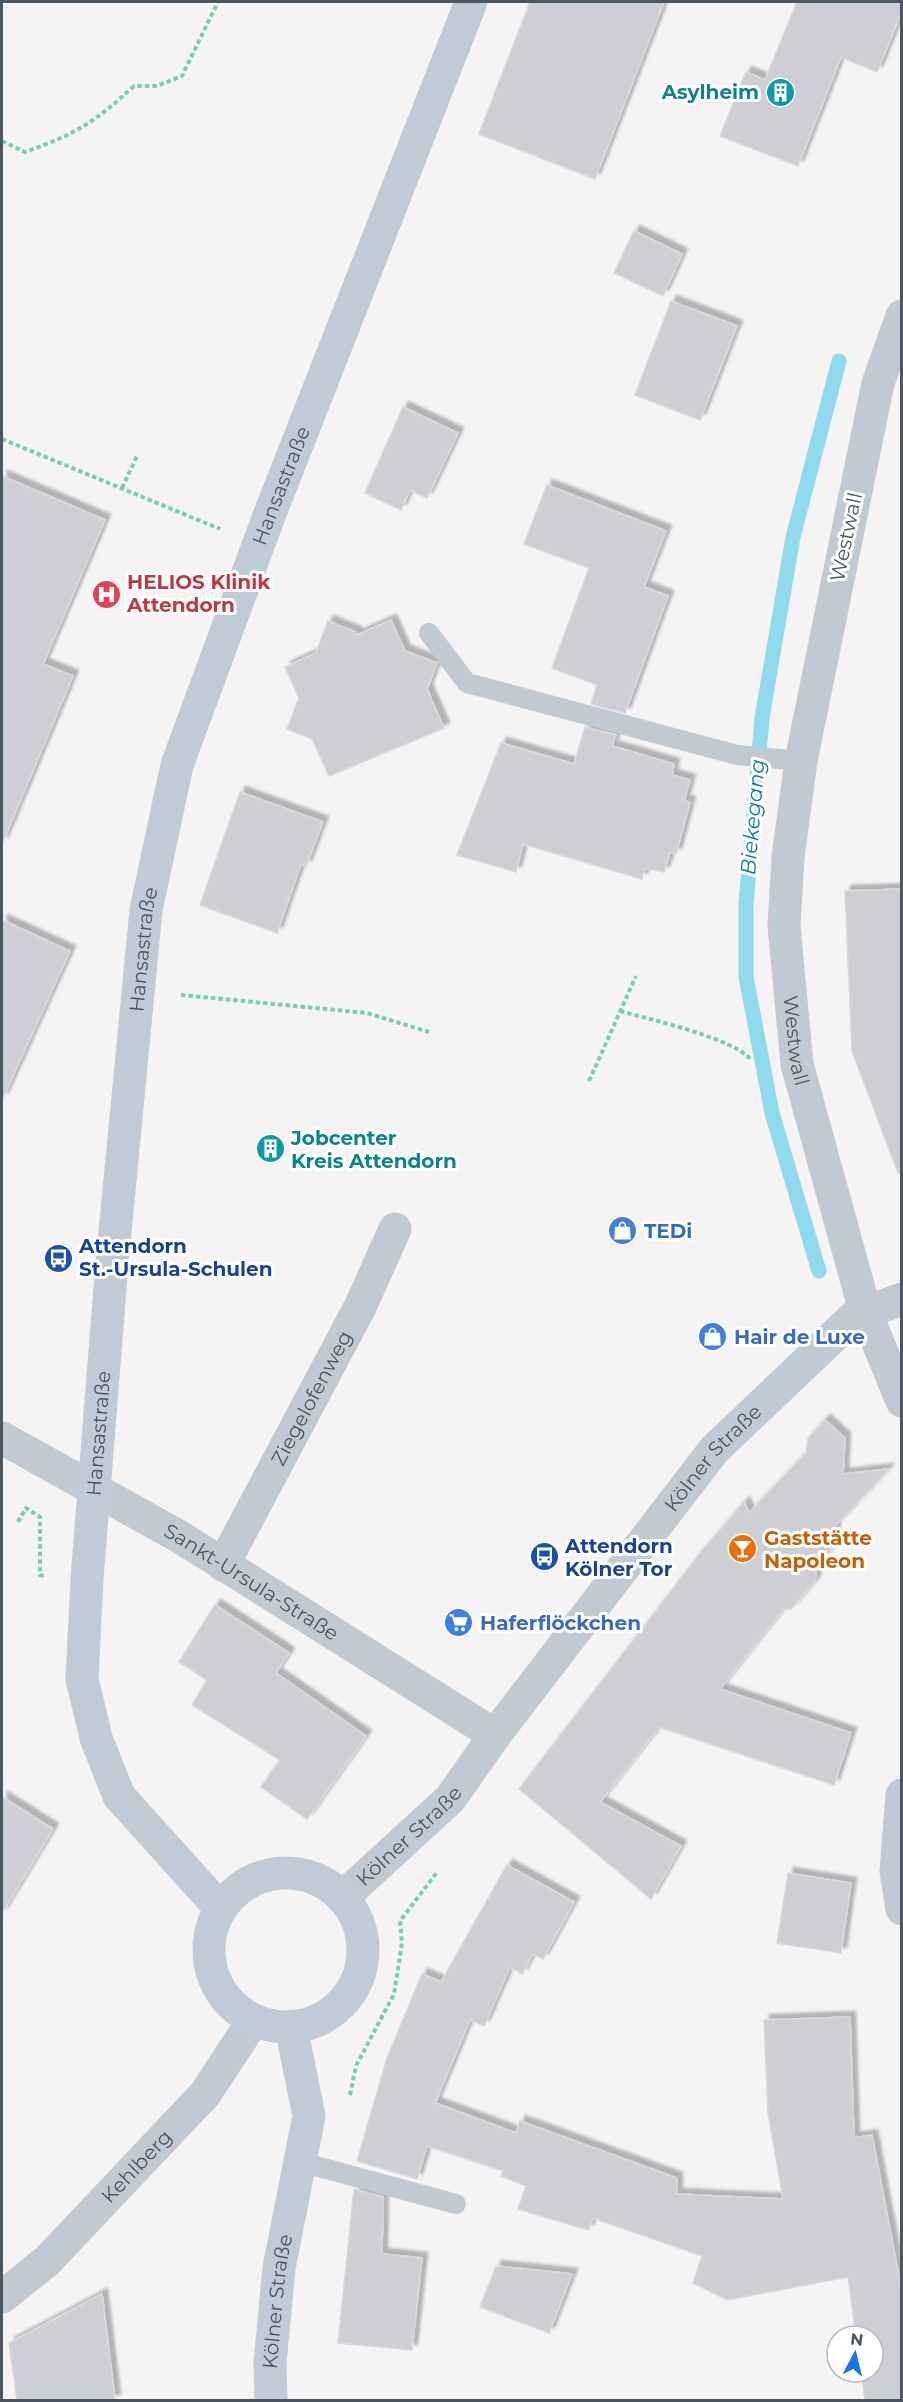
<svg xmlns="http://www.w3.org/2000/svg" width="903" height="2402" font-family="Montserrat,sans-serif">
	<style>
		.lines { fill: none; stroke-linecap: round; stroke-linejoin: round }
		.stream { stroke: #90daee; stroke-width: 15 }
		.building { fill: #cdcfd5; stroke: #d7d9de; stroke-width: 1.5; filter: url(#shadow) }
		.path { stroke: #7ad0a6; stroke-width: 4; stroke-dasharray: 4.5 3; stroke-linecap: butt }
		.service { stroke: #c1cad2; stroke-width: 20 }
		.minor { stroke: #c1cad2; stroke-width: 33 }
		.secondary { stroke: #c1cbd6; stroke-width: 33 }
		.labels { text-anchor: middle; stroke-width: 6; stroke-linejoin: round; paint-order: stroke }
		.culture-label { font-size: 20px; font-weight: bold; fill: #0d838f; stroke: #fff; text-anchor: end }
		.street-label { font-size: 20px; fill: #4a5661; stroke: #fff }
		.health-label { font-size: 20px; font-weight: bold; fill: #be3a42; stroke: #fff; text-anchor: start }
		.shop-label { font-size: 20px; font-weight: bold; fill: #366cbe; stroke: #fff; text-anchor: start }
		.transit-label { font-size: 20px; font-weight: bold; fill: #164399; stroke: #fff; text-anchor: start }
		.food-label { font-size: 20px; font-weight: bold; fill: #c56008; stroke: #fff; text-anchor: start }
		.water-label { font-size: 21px; font-style: italic; fill: #0c7c9b; stroke: #fff }
	</style>
	<defs>
		<filter id="shadow"><feDropShadow dx="5.5" dy="-5.5" stdDeviation="1.5" flood-color="#0004"/></filter>
	</defs>
	<rect width="100%" height="100%" fill="#f5f3f3"/>
	<g class="lines">
		<polyline class="stream" points="819,1271 772,1113 746,977 746,904 762,718 793,537 839,361"/>
	</g>
	<g class="building">
		<polygon points="530,2 664,2 595,179 479,134"/>
		<polygon points="797,2 902,2 902,11 877,72 841,57 798,166 720,136 746,72 765,80"/>
		<polygon points="634,231 682,254 663,296 614,273"/>
		<polygon points="671,301 737,326 700,420 635,395"/>
		<polygon points="403,407 458,433 427,498 410,490 401,510 365,493"/>
		<polygon points="2,476 105,520 43,664 73,676 2,844"/>
		<polygon points="547,485 666,531 644,587 668,596 625,713 591,704 597,685 552,668 589,568 524,544"/>
		<polygon points="391,620 405,651 437,663 427,689 444,728 329,776 312,739 287,729 299,698 285,667 316,653 328,621 356,632 357,635"/>
		<polygon points="585,727 616,735 612,746 674,764 672,775 690,780 684,801 690,802 676,854 670,852 664,872 645,868 642,879 523,844 516,872 457,855 501,743 574,764"/>
		<polygon points="240,792 323,822 306,866 301,864 277,933 200,905"/>
		<polygon points="902,889 902,1172 898,1173 852,1051 845,891"/>
		<polygon points="2,920 70,951 2,1100"/>
		<polygon points="825,1420 845,1438 843,1474 889,1469 835,1526 834,1547 817,1565 815,1581 791,1609 783,1609 720,1689 851,1733 834,1785 659,1727 600,1802 681,1846 651,1899 519,1789 701,1552 744,1502 749,1513 806,1453 808,1438"/>
		<polygon points="215,1605 289,1653 276,1673 366,1736 307,1819 261,1787 280,1760 192,1705 207,1680 179,1662"/>
		<polygon points="2,1797 53,1829 2,1913"/>
		<polygon points="507,1865 574,1902 543,1959 533,1954 522,1974 510,1967 484,2026 470,2020 435,2103 516,2133 520,2121 677,2178 677,2194 783,2199 768,2113 764,2020 850,2017 854,2138 872,2135 902,2293 902,2400 865,2400 861,2372 873,2372 873,2336 856,2336 848,2277 727,2300 693,2283 702,2256 593,2218 588,2230 518,2209 526,2186 501,2176 503,2171 427,2146 417,2179 357,2161 387,2058 422,1974 441,1982"/>
		<polygon points="788,1873 851,1883 841,1953 777,1943"/>
		<polygon points="354,2189 383,2197 382,2254 422,2258 412,2350 338,2343"/>
		<polygon points="496,2266 572,2274 549,2333 480,2307"/>
		<polygon points="102,2294 115,2400 17,2400 9,2343"/>
	</g>
	<g class="lines">
		<g class="path">
			<path d="M2 141 25 152C76 134 95 122 134 86H157L182 76 218 2"/>
			<polyline points="2,439 220,529"/>
			<polyline points="122,488 137,456"/>
			<polyline points="181,995 367,1013 429,1032"/>
			<path d="M620 1011C651 1020 735 1038 752 1061"/>
			<polyline points="589,1081 636,976"/>
			<polyline points="18,1522 26,1508 40,1517 40,1575 44,1576"/>
			<polyline points="350,2095 356,2066 394,1994 402,1943 400,1921 438,1871"/>
		</g>
		<g class="service">
			<polyline points="429,633 467,683 737,755 801,761"/>
			<polyline points="301,2162 456,2204"/>
		</g>
		<g class="minor">
			<path id="s1" d="M902 316 878 383 801 761 788 857 784 926 797 1064 865 1311 902 1401"/>
			<path id="s2" d="M2 1438 180 1537 495 1735"/>
			<path id="s3" d="M223 1565 361 1305 395 1229"/>
			<polyline points="902,1795 896,1871 902,1909"/>
			<path id="s4" d="M343 1897 450 1799 495 1735 714 1450 855 1316 902 1299"/>
			<path id="s5" d="M2 2297 47 2261 205 2094 253 2021"/>
		</g>
		<g class="secondary">
			<circle cx="286" cy="1950" r="77"/>
			<path id="s6" d="M220 1908 119 1796 96 1738 82 1679 87 1579 112 1263 146 910 177 765 269 516 471 2"/>
			<path id="s7" d="M271 2400 270 2363 279 2268 309 2116 291 2027"/>
		</g>
	</g>
	<defs>
		<symbol id="building-disc" viewBox="-11 -11 22 22"><circle r="9.5" fill="#0f9aa8" stroke="#fff"/><path d="M-4-6H4V6H1V3H-1V6H-4ZM-2.5-4.3h1.7v1.8h-1.7ZM.8-4.3h1.7v1.8H.8ZM-2.5-1h1.7V.8h-1.7ZM.8-1h1.7V.8H.8Z" fill="#fff"/></symbol>
		<symbol id="hospital-disc" viewBox="-11 -11 22 22"><circle r="9.5" fill="#e0444e" stroke="#fff"/><path d="M-5-5h3v3.5h4V-5h3V5h-3V1.5h-4V5h-3Z" fill="#fff"/></symbol>
		<symbol id="shop-disc" viewBox="-11 -11 22 22"><circle r="9.5" fill="#3f7fe0" stroke="#fff"/><path d="M-5-2.5h2.3a2.7 3.5 0 0 1 5.4 0H5L5.5 6h-11ZM-1.5-2.5h3a1.5 2.3 0 0 0-3 0Z" fill="#fff"/></symbol>
		<symbol id="bus-disc" viewBox="-11 -11 22 22"><circle r="9.5" fill="#1a4fb4" stroke="#fff"/><path d="M-5-6H5V4H4V6H2V4H-2V6H-4V4H-5ZM-3.5-4V0h7V-4ZM-3.5 1.2v1.5H-2V1.2ZM2 1.2v1.5H3.5V1.2Z" fill="#fff"/></symbol>
		<symbol id="bar-disc" viewBox="-11 -11 22 22"><circle r="9.5" fill="#e8710a" stroke="#fff"/><path d="M-6-5H6L.8 .8V4.5H3.5V6h-7V4.5H-.8V.8Z" fill="#fff"/></symbol>
		<symbol id="supermarket-disc" viewBox="-11 -11 22 22"><circle r="9.5" fill="#3f7fe0" stroke="#fff"/><path d="M-6-5.5h2.5l.6 2H6L4.5 2H-2.5L-4.4-4H-6ZM-1.5 3.2a1.3 1.3 0 1 0 .1 0ZM3 3.2a1.3 1.3 0 1 0 .1 0Z" fill="#fff"/></symbol>
	</defs>
	<g fill-rule="evenodd">
		<use href="#building-disc" x="764" y="76" width="33" height="33"/>
		<use href="#hospital-disc" x="90" y="578" width="33" height="33"/>
		<use href="#building-disc" x="254" y="1132" width="33" height="33"/>
		<use href="#shop-disc" x="606" y="1214" width="33" height="33"/>
		<use href="#bus-disc" x="42" y="1242" width="33" height="33"/>
		<use href="#shop-disc" x="696" y="1320" width="33" height="33"/>
		<use href="#bar-disc" x="726" y="1532" width="33" height="33"/>
		<use href="#bus-disc" x="528" y="1540" width="33" height="33"/>
		<use href="#supermarket-disc" x="442" y="1606" width="33" height="33"/>
	</g>
	<g class="labels">
		<g class="culture-label">
			<text x="759" y="99">Asylheim</text>
			<text x="291" y="1145" text-anchor="start">Jobcenter<tspan x="291" dy="23">Kreis Attendorn</tspan></text>
		</g>
		<g class="street-label">
			<text dy="7" stroke="none"><textPath href="#s6" startOffset="1492">Hansastraße</textPath></text>
			<text transform="translate(846 537) rotate(-78)" y="7">Westwall</text>
			<text dy="7" stroke="none"><textPath href="#s6" startOffset="1006">Hansastraße</textPath></text>
			<text dy="7" stroke="none"><textPath href="#s1" startOffset="738">Westwall</textPath></text>
			<text dy="7" stroke="none"><textPath href="#s3" startOffset="189">Ziegelofenweg</textPath></text>
			<text dy="7" stroke="none"><textPath href="#s6" startOffset="520">Hansastraße</textPath></text>
			<text dy="7" stroke="none"><textPath href="#s4" startOffset="576">Kölner Straße</textPath></text>
			<text dy="7" stroke="none"><textPath href="#s2" startOffset="288">Sankt-Ursula-Straße</textPath></text>
			<text dy="7" stroke="none"><textPath href="#s4" startOffset="90">Kölner Straße</textPath></text>
			<text dy="7" stroke="none"><textPath href="#s5" startOffset="188">Kehlberg</textPath></text>
			<text dy="7" stroke="none"><textPath href="#s7" startOffset="99">Kölner Straße</textPath></text>
		</g>
		<g class="health-label">
			<text x="127" y="589">HELIOS Klinik<tspan x="127" dy="23">Attendorn</tspan></text>
		</g>
		<g class="shop-label">
			<text x="644" y="1238">TEDi</text>
			<text x="734" y="1344">Hair de Luxe</text>
			<text x="480" y="1630">Haferflöckchen</text>
		</g>
		<g class="transit-label">
			<text x="79" y="1253">Attendorn<tspan x="79" dy="23">St.-Ursula-Schulen</tspan></text>
			<text x="565" y="1553">Attendorn<tspan x="565" dy="23">Kölner Tor</tspan></text>
		</g>
		<g class="food-label">
			<text x="764" y="1545">Gaststätte<tspan x="764" dy="23">Napoleon</tspan></text>
		</g>
		<g class="water-label">
			<text transform="translate(753 817) rotate(-85)" y="7">Biekegang</text>
		</g>
	</g>
	<rect width="903" height="2402" fill="none" stroke="#4a5661" stroke-width="6"/>
	<g transform="translate(855 2354) rotate(7)"><circle r="28" fill="#ffffff" stroke="#b7bbc0" stroke-width="1.5"/>
	<path d="M0-4.5L10 22L0 15L-10 22Z" fill="#1a73e8"/>
	<text y="-9" font-size="16" font-weight="bold" text-anchor="middle" fill="#4a5661">N</text>
	</g>
</svg>
